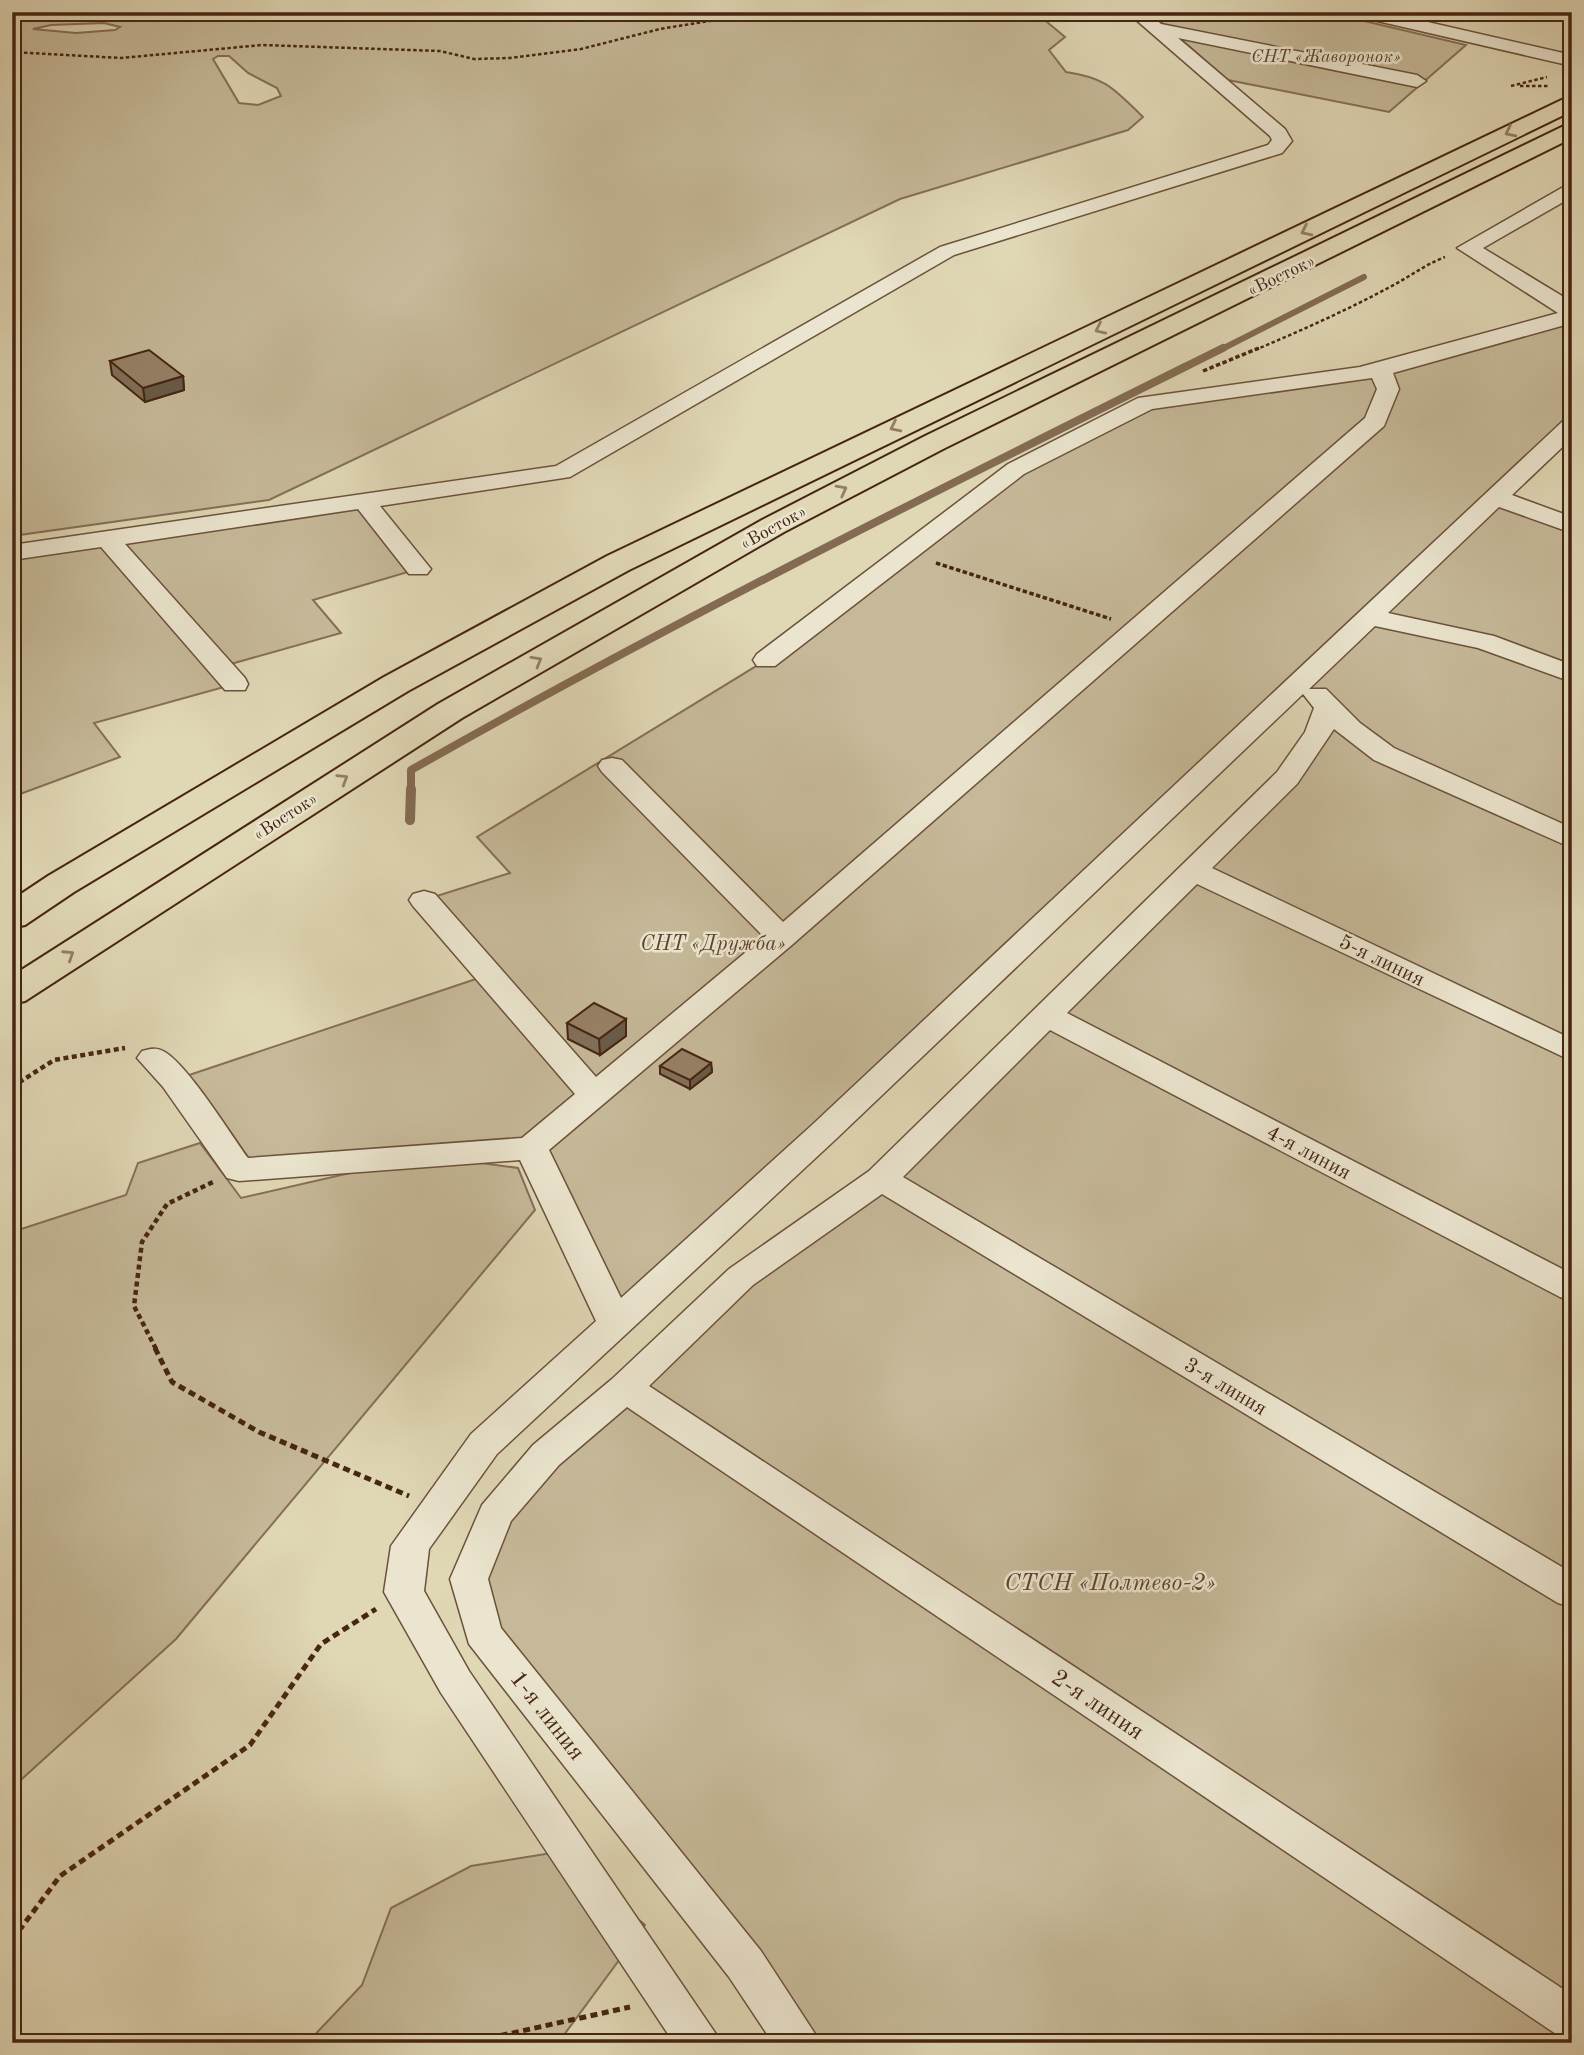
<svg xmlns="http://www.w3.org/2000/svg" width="1584" height="2055" font-family="'Old Standard TT',serif">
	<style>
		.green { fill: #c6b999; stroke: #866f56; stroke-width: 2; fill-rule: evenodd }
		.lines { fill: none; stroke-linecap: round; stroke-linejoin: round }
		.stream-far2 { stroke: #836b53; stroke-width: 6 }
		.stream-far1 { stroke: #836b53; stroke-width: 8 }
		.stream { stroke: #836b53; stroke-width: 10 }
		.minor-casing { stroke: #6c523b; stroke-width: 3 }
		.highway-casing { stroke: #462512; stroke-width: 4 }
		.path-far3 { stroke: #462512; stroke-width: 2.5; stroke-dasharray: 3.5 2.5; stroke-linecap: butt }
		.path-far2 { stroke: #462512; stroke-width: 3.5; stroke-dasharray: 4.5 2.5; stroke-linecap: butt }
		.path-far1 { stroke: #462512; stroke-width: 4.5; stroke-dasharray: 5 3.5; stroke-linecap: butt }
		.path { stroke: #462512; stroke-width: 5; stroke-dasharray: 7 4.5; stroke-linecap: butt }
		.minor { fill: #ebe5cf; fill-rule: evenodd }
		.highway { fill: #e0d7b5; fill-rule: evenodd }
		.wall { fill: #817059; stroke: #462512; stroke-width: 2 }
		.shaded-wall { fill: #695b48; stroke: #462512; stroke-width: 2 }
		.building { fill: #968267; stroke: #462512; stroke-width: 2 }
		.oneway { stroke: #937e64 }
		.labels { text-anchor: middle; stroke-width: 5; stroke-linejoin: round; paint-order: stroke }
		.far-park-label { font-size: 18px; font-style: italic; fill: #60432d; stroke: #ebe5cf }
		.far-street-label { font-size: 18px; fill: #462512; stroke: #ebe5cf }
		.park-label { font-size: 21px; font-style: italic; fill: #60432d; stroke: #ebe5cf }
		.street-label { font-size: 21px; fill: #462512; stroke: #ebe5cf }
		.near-park-label { font-size: 24px; font-style: italic; fill: #60432d; stroke: #ebe5cf }
		.near-street-label { font-size: 24px; fill: #462512; stroke: #ebe5cf }
	</style>
	<rect width="100%" height="100%" fill="#e0d7b5"/>
	<filter id="stains"><feTurbulence type="fractalNoise" baseFrequency=".00286" numOctaves="4"/><feColorMatrix values="0 0 0 0 .2 0 0 0 0 .09 0 0 0 0 .02 0 0 0 .5 -.17"/></filter>
	<radialGradient id="worn" r=".72"><stop offset=".6" stop-color="#630" stop-opacity="0"/><stop offset="1" stop-color="#630" stop-opacity=".3"/></radialGradient>
	<g class="green">
		<path d="M12 12H1035L1065 37 1049 50 1066 72C1107 78 1114 89 1143 117L1128 130 900 199 269 500 12 536ZM104 23 120 27 115 30 76 33 33 29 51 25ZM218 56H229L248 73 277 88 281 96 258 105 239 103 213 59Z"/>
		<polygon points="1164,12 1326,12 1466,45 1389,112 1228,80 1155,17"/>
		<polygon points="1572,316 1572,425 1496,498 1572,526 1572,2043 799,2043 483,1633 469,1579 546,1455 881,1179 1287,778 1328,707 1303,682 616,1325 531,1148 431,1156 518,1168 535,1210 176,1639 12,1788 12,1232 126,1195 138,1163 200,1143 241,1198 420,1157 239,1170 174,1080 488,975 424,900 510,873 477,837 766,660 1016,469 1146,403 1362,374"/>
		<polygon points="362,499 418,569 313,600 341,633 220,667 235,684 94,723 120,757 12,797 12,551"/>
		<polygon points="558,1852 645,1925 558,2043 307,2043 362,1985 391,1908 471,1866"/>
	</g>
	<g class="lines">
		<polyline class="stream-far2" points="1220,350 1364,277"/>
		<path class="stream-far1" d="M411 791V770C677 619 950 484 1223 348"/>
		<polyline class="stream" points="410,820 411,789"/>
		<defs>
			<g id="minor">
				<polygon points="1127,12 1147,12 1161,24 1417,75 1426,81 1417,87 1178,38 1285,129 1292,141 1282,153 954,255 570,477 380,506 431,569 427,574 409,574 358,509 125,544 245,678 248,684 245,690 225,690 101,547 12,560 12,545 556,466 940,247 1268,145 1272,140 1270,136"/>
				<polygon points="1351,12 1384,12 1572,55 1572,66 1360,17"/>
				<path d="M1572 182V197L1483 248 1572 302V323L1393 373 1399 389 1384 426 793 944 549 1150 621 1298 812 1125 1564 420 1572 418V438L1512 495 1572 517V533L1499 507 1388 613 1494 636 1572 665V682L1478 648 1375 626 1309 689H1326L1360 723 1394 748 1572 828V848L1374 760 1334 729 1297 784 1212 868 1572 1039V1061L1197 884 1067 1013 1572 1274V1301L1560 1297 1050 1030 903 1177 1572 1573V1607L1558 1603 882 1194 753 1285 649 1386 1572 1995V2040L1556 2034 627 1407 559 1465 511 1521 488 1579 501 1628 761 1951 821 2043H773L729 1977 469 1644 450 1579 482 1505 533 1445 612 1379 729 1269 869 1171 1277 772 1305 732 1314 708 1303 694 836 1139 497 1454 429 1549 424 1591 469 1671 722 2043H674L441 1693 384 1592 391 1546 471 1434 596 1321 520 1160 239 1181 227 1178 163 1087 137 1058 142 1051C149 1049 156 1047 163 1051 186 1062 231 1135 248 1158L522 1138 575 1094 413 906 409 900 413 894 424 891 435 894 596 1077 764 937 602 772 598 766 602 760 612 758 622 760 783 922 1365 418 1377 389 1372 378 1152 409 1024 474 775 666H757L753 660 757 654 1008 464 1138 398 1360 367 1558 313 1457 248Z"/>
			</g>
			<g id="highway">
				<polygon points="1572,95 1572,111 629,570 408,691 74,892 25,925 12,928 12,900 48,876 384,677 607,556"/>
				<polygon points="1572,122 1572,138 945,448 784,532 462,718 25,1001 12,1004 12,976 438,704 762,520 925,436"/>
			</g>
		</defs>
		<use href="#minor" class="minor-casing"/>
		<use href="#highway" class="highway-casing"/>
		<g class="path-far3">
			<polyline points="12,52 121,58 262,45 440,51 474,59 510,58 581,49 660,29 709,21 813,12"/>
			<polyline points="1511,86 1547,77"/>
			<polyline points="1520,86 1550,86"/>
			<path d="M1255 350C1300 331 1345 311 1388 288 1408 278 1424 265 1445 257"/>
		</g>
		<g class="path-far2">
			<polyline points="1203,371 1259,348"/>
			<polyline points="936,563 1111,619"/>
		</g>
		<g class="path-far1">
			<polyline points="12,1087 54,1060 125,1048"/>
			<polyline points="156,1349 134,1306 142,1242 167,1204 213,1182"/>
		</g>
		<g class="path">
			<polyline points="155,1348 172,1382 259,1432 409,1496"/>
			<polyline points="12,1940 60,1876 250,1745 321,1644 376,1609"/>
			<polyline points="467,2043 630,2007"/>
		</g>
		<use href="#minor" class="minor"/>
		<use href="#highway" class="highway"/>
	</g>
	<g class="wall">
		<polygon points="110,361 183,376 184,390 145,402 112,375"/>
		<polygon points="626,1019 626,1036 600,1055 568,1039 567,1023"/>
		<polygon points="711,1063 712,1072 690,1089 660,1074 660,1066"/>
	</g>
	<g class="shaded-wall">
		<polygon points="183,376 184,390 145,402 143,388"/>
		<polygon points="626,1019 626,1036 600,1055 599,1039"/>
		<polygon points="711,1063 712,1072 690,1089 690,1080"/>
	</g>
	<g class="building">
		<polygon points="149,350 183,376 143,388 110,361"/>
		<polygon points="594,1003 626,1019 599,1039 567,1023"/>
		<polygon points="682,1049 711,1063 690,1080 660,1066"/>
	</g>
	<defs><path id="oneway-chevron" d="M-2-3.5L2.5 0L-2 3.5" fill="none" stroke-width="1.6" stroke-linecap="round" stroke-linejoin="round" transform="scale(1.75)"/></defs>
	<g class="oneway">
		<use href="#oneway-chevron" transform="translate(1510 132) rotate(154)"/>
		<use href="#oneway-chevron" transform="translate(1306 231) rotate(154)"/>
		<use href="#oneway-chevron" transform="translate(1100 329) rotate(155)"/>
		<use href="#oneway-chevron" transform="translate(895 427) rotate(154)"/>
		<use href="#oneway-chevron" transform="translate(842 490) rotate(-28)"/>
		<use href="#oneway-chevron" transform="translate(537 661) rotate(-30)"/>
		<use href="#oneway-chevron" transform="translate(343 779) rotate(-32)"/>
		<use href="#oneway-chevron" transform="translate(69 955) rotate(-33)"/>
	</g>
	<g class="labels">
		<g class="far-park-label">
			<text x="1326" y="62">СНТ «Жаворонок»</text>
		</g>
		<g class="far-street-label">
			<text transform="translate(1281 275) rotate(-26)" y="6">«Восток»</text>
			<text transform="translate(773 527) rotate(-29)" y="6">«Восток»</text>
			<text transform="translate(285 816) rotate(-33)" y="6">«Восток»</text>
		</g>
		<g class="park-label">
			<text x="713" y="950">СНТ «Дружба»</text>
		</g>
		<g class="street-label">
			<text transform="translate(1382 960) rotate(26)" y="7">5-я линия</text>
			<text transform="translate(1309 1152) rotate(28)" y="7">4-я линия</text>
			<text transform="translate(1226 1386) rotate(31)" y="7">3-я линия</text>
		</g>
		<g class="near-park-label">
			<text x="1110" y="1590">СТСН «Полтево-2»</text>
		</g>
		<g class="near-street-label">
			<text transform="translate(1098 1704) rotate(34)" y="8">2-я линия</text>
			<text transform="translate(548 1715) rotate(52)" y="8">1-я линия</text>
		</g>
	</g>
	<rect width="1584" height="2055" fill="none" stroke="#e0d7b5" stroke-width="42"/>
	<rect x="14" y="14" width="1556" height="2027" fill="none" stroke="#462512" stroke-width="3.5"/>
	<rect x="21" y="21" width="1542" height="2013" fill="none" stroke="#462512" stroke-width="2"/>
	<rect width="100%" height="100%" filter="url(#stains)"/>
	<rect width="100%" height="100%" fill="url(#worn)"/>
</svg>
